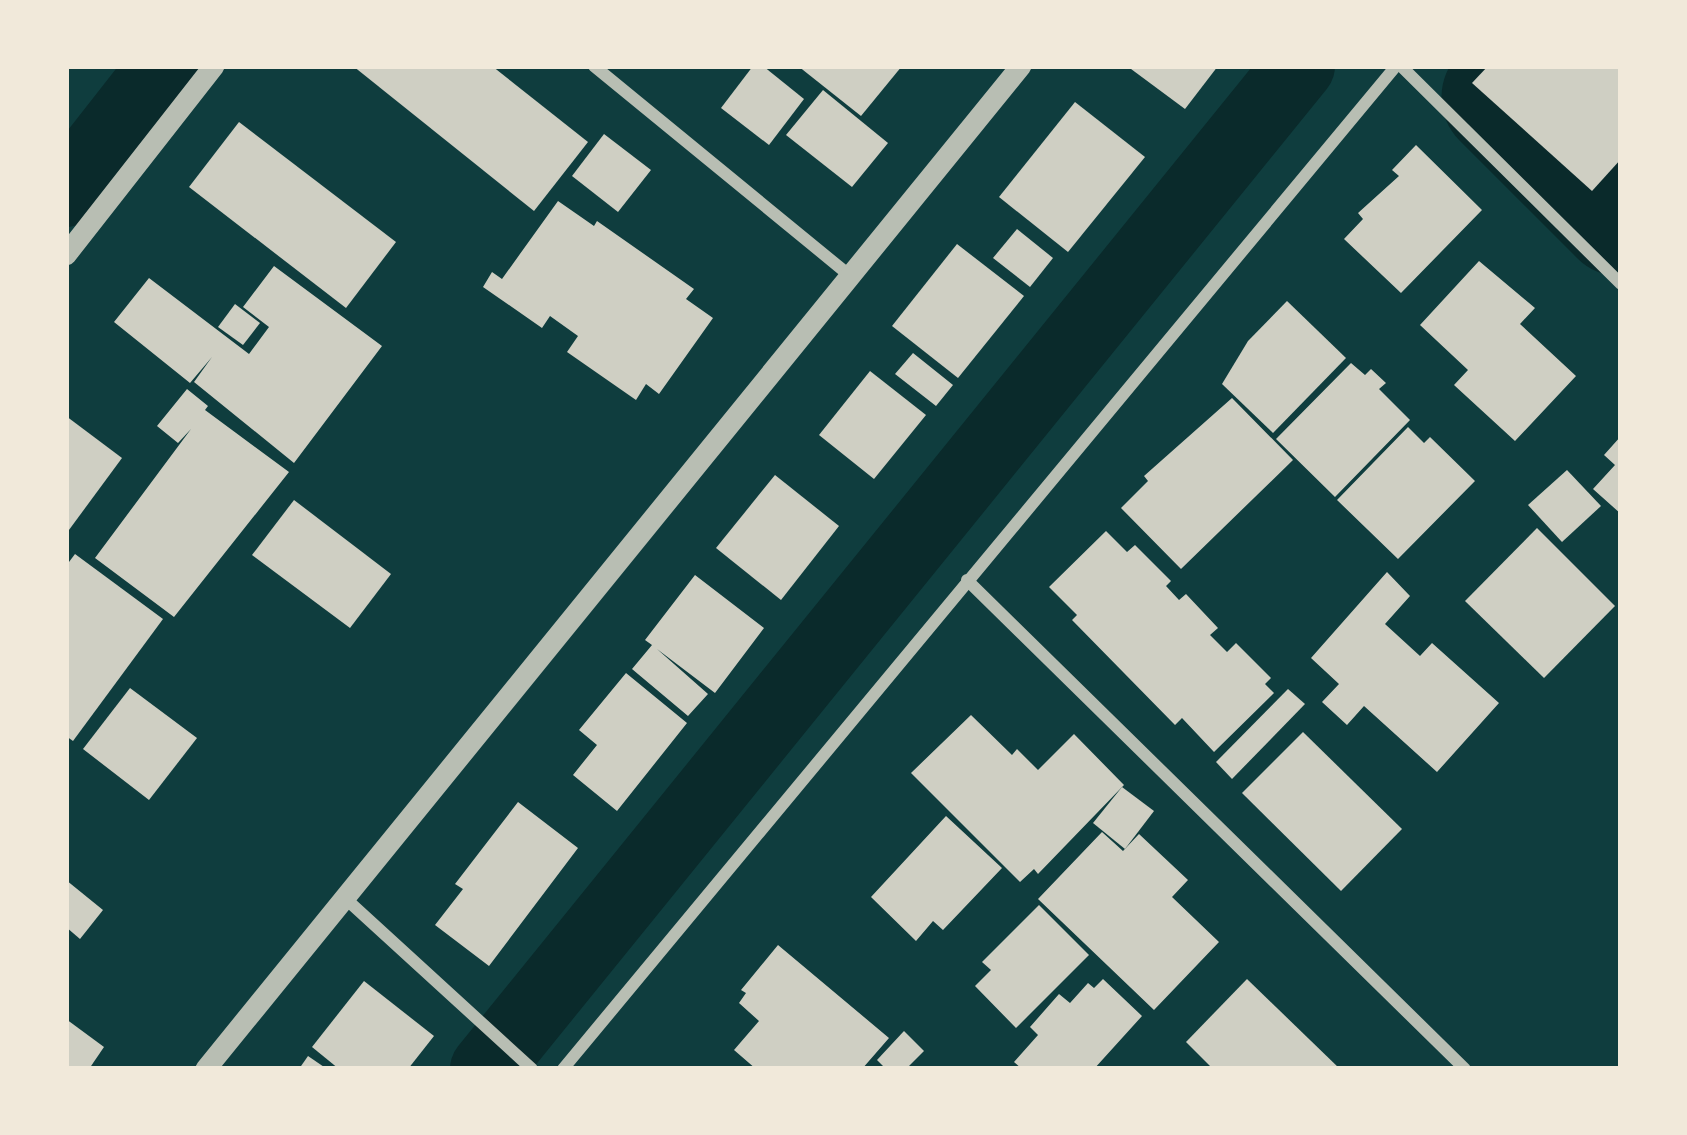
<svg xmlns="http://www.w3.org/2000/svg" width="1687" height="1135" font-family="Signika,sans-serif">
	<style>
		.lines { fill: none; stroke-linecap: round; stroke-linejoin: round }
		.canal { stroke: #0a2a2b; stroke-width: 72 }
		.river { stroke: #0a2a2b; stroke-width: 123 }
		.building { fill: #cfcfc3 }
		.minor { stroke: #b8beb3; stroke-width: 12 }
		.tertiary { stroke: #b8beb3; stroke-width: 21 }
	</style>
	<rect width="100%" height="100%" fill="#0f3d3e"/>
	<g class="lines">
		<g class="canal">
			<polyline points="66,191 164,66"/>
			<polyline points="486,1069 1299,66"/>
		</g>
		<polyline class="river" points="1503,97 1621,215"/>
	</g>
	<g class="building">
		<polygon points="353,66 492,66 588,142 534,211"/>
		<polygon points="753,66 763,66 804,99 769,145 721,108"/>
		<polygon points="798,66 902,66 861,116"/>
		<polygon points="1127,66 1218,66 1185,109"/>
		<polygon points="1488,66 1621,66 1621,159 1592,191 1472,83"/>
		<polygon points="823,90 888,143 852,187 786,135"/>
		<polygon points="1075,102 1145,157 1068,252 999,197"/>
		<polygon points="239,122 396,242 346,308 189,187"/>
		<polygon points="604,134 651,170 618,212 572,176"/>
		<polygon points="1416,145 1482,210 1401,293 1344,239 1363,219 1358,213 1399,176 1392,170"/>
		<polygon points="558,201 594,226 597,221 694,289 686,299 713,318 659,394 646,384 636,400 567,352 578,336 550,316 542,328 483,287 492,272 502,279"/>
		<polygon points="1017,229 1053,258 1030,287 993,258"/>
		<polygon points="957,244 1024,296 958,378 892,326"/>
		<polygon points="1479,261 1535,308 1520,324 1576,376 1515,441 1454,385 1468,370 1420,325"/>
		<polygon points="274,266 382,346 294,463 194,382 212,357 190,383 114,322 149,278 249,354 269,327 243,307"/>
		<polygon points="1287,301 1346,358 1273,433 1222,384 1248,341"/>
		<polygon points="235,304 260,323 243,345 218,327"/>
		<polygon points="913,353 953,385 936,406 895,374"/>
		<polygon points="1351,363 1365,375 1371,369 1386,383 1379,389 1410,420 1335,497 1276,439"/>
		<polygon points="870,371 926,415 874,479 819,435"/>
		<polygon points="187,389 208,406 205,410 289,472 174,617 95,558 191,429 178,443 157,426"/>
		<polygon points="1232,398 1293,460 1181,569 1121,508 1148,481 1144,476"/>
		<polygon points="66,416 122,458 66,534"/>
		<polygon points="1408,427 1424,443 1430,437 1475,481 1398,559 1337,500"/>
		<polygon points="1621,436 1621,514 1593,489 1615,465 1604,455"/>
		<polygon points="1567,470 1601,506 1562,542 1528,505"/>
		<polygon points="775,475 839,526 781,600 716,548"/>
		<polygon points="294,500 391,574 350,628 252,555"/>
		<polygon points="1537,528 1615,606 1544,678 1465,601"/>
		<polygon points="1106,531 1127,552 1135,545 1171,581 1166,586 1179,600 1186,594 1218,628 1210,635 1227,652 1236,643 1271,678 1265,684 1274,693 1214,752 1182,718 1175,725 1072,620 1077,615 1049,587"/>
		<polygon points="75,554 163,619 73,741 66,736 66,566"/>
		<polygon points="1387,572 1410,596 1385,624 1420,656 1432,643 1499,703 1437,772 1364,706 1347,725 1322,702 1339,684 1311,658"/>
		<polygon points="695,575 764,628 715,693 657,649 708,694 688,716 632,669 652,645 645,640"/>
		<polygon points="626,673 687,723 617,811 573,775 597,745 579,730"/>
		<polygon points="130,688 197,738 149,800 83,749"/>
		<polygon points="1288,689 1305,704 1232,779 1216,762"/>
		<polygon points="971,715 1012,755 1017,749 1038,770 1074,734 1124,785 1038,874 1034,869 1020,882 911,773"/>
		<polygon points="1303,732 1402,829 1341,891 1242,793"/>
		<polygon points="1122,787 1154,811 1125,849 1093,823"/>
		<polygon points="518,802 578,848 489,966 435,925 463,889 455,884"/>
		<polygon points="946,816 1002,868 943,930 933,921 916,941 871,897"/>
		<polygon points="1102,832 1123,851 1139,834 1188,880 1172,897 1219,942 1154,1010 1038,899"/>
		<polygon points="66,880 103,910 80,939 66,927"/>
		<polygon points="1039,905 1089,955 1016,1028 975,986 991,970 982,962"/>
		<polygon points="778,945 889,1038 862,1069 756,1069 734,1050 759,1021 739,1003 746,993 741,990"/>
		<polygon points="1103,979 1142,1016 1094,1069 1022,1069 1014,1062 1038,1035 1030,1027 1059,994 1070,1003 1088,983 1094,988"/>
		<polygon points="1247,979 1340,1069 1213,1069 1186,1042"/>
		<polygon points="364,981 434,1036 408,1069 339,1069 312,1047"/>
		<polygon points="66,1019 104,1047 89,1069 66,1069"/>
		<polygon points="904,1031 924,1051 906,1069 886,1069 877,1060"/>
		<polygon points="308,1056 327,1069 299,1069"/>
	</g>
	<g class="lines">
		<g class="minor">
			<polyline points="594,66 849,275"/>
			<polyline points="1401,66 1621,284"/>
			<polyline points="967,580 1465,1069"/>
			<polyline points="346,899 532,1069"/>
			<polyline points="563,1069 1396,66"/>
		</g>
		<g class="tertiary">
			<polyline points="66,255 214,66"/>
			<polyline points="206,1069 1021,66"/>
		</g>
	</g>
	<rect width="1687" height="1135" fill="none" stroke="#f1e9da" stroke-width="138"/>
</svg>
